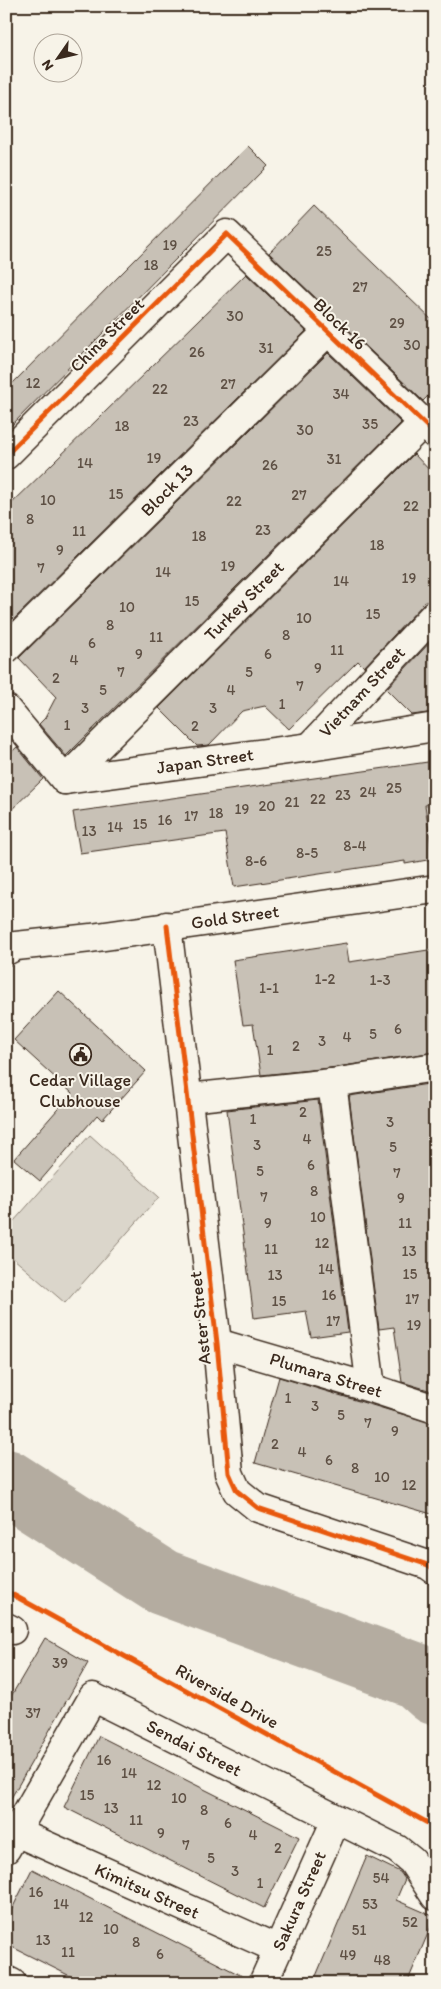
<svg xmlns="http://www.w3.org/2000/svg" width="441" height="1989" font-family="Itim,sans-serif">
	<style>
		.green { fill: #dbd6cb; stroke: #8b8074 }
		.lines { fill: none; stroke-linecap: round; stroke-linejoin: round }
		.river { stroke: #b4aca0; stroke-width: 66 }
		.building { fill: #c8c1b6; stroke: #3b2a1e }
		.street-casing { stroke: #3b2a1e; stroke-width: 31 }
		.street { stroke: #f7f3e8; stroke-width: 28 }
		.cycleway-casing { stroke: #f7f3e8; stroke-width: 8 }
		.cycleway { stroke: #e8590c; stroke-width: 5 }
		.labels { text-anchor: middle; stroke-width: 4; stroke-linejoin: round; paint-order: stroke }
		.number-label { font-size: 15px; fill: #5e5044 }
		.street-label { font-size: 18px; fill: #3b2a1e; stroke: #f7f3e8 }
		.poi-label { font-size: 18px; fill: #3b2a1e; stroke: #f7f3e8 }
	</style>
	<rect width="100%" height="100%" fill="#f7f3e8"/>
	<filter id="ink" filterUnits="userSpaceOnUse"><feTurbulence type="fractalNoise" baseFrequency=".02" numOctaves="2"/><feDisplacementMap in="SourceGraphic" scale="10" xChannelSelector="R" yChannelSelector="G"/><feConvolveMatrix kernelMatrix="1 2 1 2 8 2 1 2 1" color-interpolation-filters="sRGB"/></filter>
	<g filter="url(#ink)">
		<polygon class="green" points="90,1135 159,1197 65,1303 6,1252 6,1230"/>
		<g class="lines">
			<polyline class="river" points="6,1482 162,1582 417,1676 435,1692"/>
		</g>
		<g class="building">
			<polygon points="248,146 268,166 6,431 6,390"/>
			<polygon points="314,206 435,323 435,389 423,401 269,253"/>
			<polygon points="246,274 306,331 6,627 6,509"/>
			<polygon points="328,353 401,423 66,756 39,724 45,718 56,697 19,658"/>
			<polygon points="414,454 435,476 435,599 424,603 364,667 358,661 289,729 265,706 242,711 209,745 197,746 159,708"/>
			<polygon points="435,637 435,712 412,715 386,689"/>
			<polygon points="17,747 43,779 6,815 6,757"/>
			<polygon points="435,761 435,804 425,805 433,859 405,864 405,861 234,887 225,833 80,853 73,812"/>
			<polygon points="346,943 349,962 435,949 435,1052 330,1068 261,1075 253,1024 243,1025 233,960"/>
			<polygon points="59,991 146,1071 102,1120 97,1115 40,1181 14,1159 72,1093 14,1040"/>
			<polygon points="435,1083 435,1392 402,1382 394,1327 379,1329 349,1096"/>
			<polygon points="318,1100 348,1332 311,1337 306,1311 254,1318 227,1110"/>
			<polygon points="279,1377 435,1424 435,1515 255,1463"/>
			<polygon points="45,1638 88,1663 6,1807 6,1705"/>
			<polygon points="99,1736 299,1837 264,1908 64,1807"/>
			<polygon points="367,1856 400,1872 405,1879 396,1900 435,1917 407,1983 313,1983"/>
			<polygon points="32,1869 248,1979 248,1983 84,1983 6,1944 6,1921"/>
		</g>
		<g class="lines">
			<defs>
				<g id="street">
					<polyline points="6,455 227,234 435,434"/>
					<polyline points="6,649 328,331"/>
					<polyline points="6,709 65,780 310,747 435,727"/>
					<polyline points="310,747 435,614"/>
					<polyline points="65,780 423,423"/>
					<polyline points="167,926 217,1343 229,1473 237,1491 258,1508 428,1565 435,1570"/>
					<polyline points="6,951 16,946 91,938 435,889"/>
					<polyline points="332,1083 371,1388"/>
					<polyline points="188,1098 332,1083 435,1067"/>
					<polyline points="217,1343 371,1388 435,1409"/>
					<polyline points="6,1627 12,1630"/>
					<polyline points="16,1832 278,1949"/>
					<polyline points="6,1849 93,1697 397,1849 412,1861 435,1896"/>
					<polyline points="6,1980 12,1983"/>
					<polyline points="263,1983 336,1820"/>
				</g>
			</defs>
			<use href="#street" class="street-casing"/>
			<use href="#street" class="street"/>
			<defs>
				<g id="cycleway">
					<polyline points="6,455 227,234 435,434"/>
					<polyline points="167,926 217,1343 229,1473 237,1491 258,1508 428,1565 435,1570"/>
					<polyline points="6,1591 435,1827"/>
				</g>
			</defs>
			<use href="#cycleway" class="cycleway-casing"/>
			<use href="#cycleway" class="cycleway"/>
		</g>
	</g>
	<defs>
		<symbol id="civic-ring" viewBox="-11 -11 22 22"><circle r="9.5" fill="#f7f3e8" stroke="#3b2a1e" stroke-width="1.5"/><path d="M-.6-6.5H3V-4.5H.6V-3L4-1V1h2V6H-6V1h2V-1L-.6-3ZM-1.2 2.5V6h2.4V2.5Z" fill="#3b2a1e"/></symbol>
	</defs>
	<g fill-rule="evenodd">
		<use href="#civic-ring" x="68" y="1042" width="25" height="25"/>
	</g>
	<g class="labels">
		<g class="number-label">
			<text x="170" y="250">19</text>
			<text x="324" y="256">25</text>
			<text x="151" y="270">18</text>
			<text x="360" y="292">27</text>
			<text x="235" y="321">30</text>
			<text x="397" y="328">29</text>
			<text x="412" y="350">30</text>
			<text x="266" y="353">31</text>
			<text x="197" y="357">26</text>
			<text x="33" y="388">12</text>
			<text x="228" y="389">27</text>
			<text x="160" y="394">22</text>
			<text x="341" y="399">34</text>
			<text x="191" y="426">23</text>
			<text x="370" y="429">35</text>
			<text x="122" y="431">18</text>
			<text x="305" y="435">30</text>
			<text x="154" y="463">19</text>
			<text x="334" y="464">31</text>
			<text x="85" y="468">14</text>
			<text x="270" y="470">26</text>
			<text x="116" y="499">15</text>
			<text x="299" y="500">27</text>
			<text x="48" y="505">10</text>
			<text x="234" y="506">22</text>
			<text x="411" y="511">22</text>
			<text x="30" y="524">8</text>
			<text x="263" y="535">23</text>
			<text x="79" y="536">11</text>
			<text x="199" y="541">18</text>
			<text x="377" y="550">18</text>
			<text x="60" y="555">9</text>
			<text x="228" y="571">19</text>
			<text x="41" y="573">7</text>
			<text x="163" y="577">14</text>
			<text x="409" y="583">19</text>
			<text x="341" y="586">14</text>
			<text x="192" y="606">15</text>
			<text x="127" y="612">10</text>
			<text x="373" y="619">15</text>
			<text x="304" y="623">10</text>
			<text x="110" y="630">8</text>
			<text x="286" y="640">8</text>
			<text x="156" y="642">11</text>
			<text x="92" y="648">6</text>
			<text x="337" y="655">11</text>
			<text x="139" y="659">9</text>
			<text x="268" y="659">6</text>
			<text x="74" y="665">4</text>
			<text x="318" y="673">9</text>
			<text x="121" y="677">7</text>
			<text x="249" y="677">5</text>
			<text x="56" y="683">2</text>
			<text x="300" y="691">7</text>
			<text x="103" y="695">5</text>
			<text x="231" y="695">4</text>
			<text x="282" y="709">1</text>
			<text x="85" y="713">3</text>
			<text x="213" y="713">3</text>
			<text x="67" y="730">1</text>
			<text x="195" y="731">2</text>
			<text x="394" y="793">25</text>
			<text x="368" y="797">24</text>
			<text x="343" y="800">23</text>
			<text x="318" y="804">22</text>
			<text x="292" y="807">21</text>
			<text x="267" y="811">20</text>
			<text x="242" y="814">19</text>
			<text x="216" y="818">18</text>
			<text x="191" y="821">17</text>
			<text x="165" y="825">16</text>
			<text x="140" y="829">15</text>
			<text x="115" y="832">14</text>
			<text x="89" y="836">13</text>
			<text x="355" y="851">8-4</text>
			<text x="307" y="858">8-5</text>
			<text x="256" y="866">8-6</text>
			<text x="325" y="984">1-2</text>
			<text x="380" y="985">1-3</text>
			<text x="269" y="993">1-1</text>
			<text x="398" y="1034">6</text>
			<text x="373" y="1039">5</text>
			<text x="347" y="1042">4</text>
			<text x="322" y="1046">3</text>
			<text x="296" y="1051">2</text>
			<text x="270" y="1055">1</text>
			<text x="303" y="1117">2</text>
			<text x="253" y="1124">1</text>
			<text x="390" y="1127">3</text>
			<text x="307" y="1144">4</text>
			<text x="257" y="1150">3</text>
			<text x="393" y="1152">5</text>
			<text x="311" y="1170">6</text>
			<text x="260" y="1176">5</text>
			<text x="397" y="1178">7</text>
			<text x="314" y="1196">8</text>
			<text x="264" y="1202">7</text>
			<text x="401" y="1203">9</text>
			<text x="318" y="1222">10</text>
			<text x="268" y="1228">9</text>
			<text x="405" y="1228">11</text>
			<text x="322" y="1248">12</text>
			<text x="271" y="1254">11</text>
			<text x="409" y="1256">13</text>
			<text x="326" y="1274">14</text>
			<text x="410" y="1279">15</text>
			<text x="275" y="1280">13</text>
			<text x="329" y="1300">16</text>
			<text x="412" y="1304">17</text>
			<text x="279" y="1306">15</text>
			<text x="333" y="1326">17</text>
			<text x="414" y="1330">19</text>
			<text x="288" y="1403">1</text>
			<text x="315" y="1411">3</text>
			<text x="341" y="1420">5</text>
			<text x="368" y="1428">7</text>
			<text x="395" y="1436">9</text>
			<text x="275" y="1449">2</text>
			<text x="302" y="1457">4</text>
			<text x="329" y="1465">6</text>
			<text x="355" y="1473">8</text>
			<text x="382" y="1482">10</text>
			<text x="409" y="1490">12</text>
			<text x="60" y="1668">39</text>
			<text x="33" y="1718">37</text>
			<text x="104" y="1765">16</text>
			<text x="129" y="1778">14</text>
			<text x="154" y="1790">12</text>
			<text x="87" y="1800">15</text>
			<text x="179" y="1803">10</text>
			<text x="111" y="1813">13</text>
			<text x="204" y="1815">8</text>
			<text x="136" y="1825">11</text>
			<text x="228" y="1828">6</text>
			<text x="161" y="1838">9</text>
			<text x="253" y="1840">4</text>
			<text x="186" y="1850">7</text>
			<text x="278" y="1853">2</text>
			<text x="211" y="1863">5</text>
			<text x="235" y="1876">3</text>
			<text x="381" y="1883">54</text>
			<text x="260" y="1888">1</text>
			<text x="36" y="1897">16</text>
			<text x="61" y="1909">14</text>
			<text x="370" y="1909">53</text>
			<text x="86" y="1922">12</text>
			<text x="410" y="1927">52</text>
			<text x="111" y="1934">10</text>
			<text x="359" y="1935">51</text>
			<text x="43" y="1945">13</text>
			<text x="136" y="1947">8</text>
			<text x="68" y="1957">11</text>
			<text x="160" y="1959">6</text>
			<text x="348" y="1960">49</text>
			<text x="382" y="1965">48</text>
		</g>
		<g class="street-label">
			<text transform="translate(340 324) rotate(44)" y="6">Block 16</text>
			<text transform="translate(107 335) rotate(-45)" y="6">China Street</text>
			<text transform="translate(167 490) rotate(-45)" y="6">Block 13</text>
			<text transform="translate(244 601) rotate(-45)" y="6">Turkey Street</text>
			<text transform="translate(362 692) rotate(-47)" y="6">Vietnam Street</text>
			<text transform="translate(205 761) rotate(-8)" y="6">Japan Street</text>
			<text transform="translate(235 917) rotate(-8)" y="6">Gold Street</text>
			<text transform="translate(200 1318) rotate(-96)" y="6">Aster Street</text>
			<text transform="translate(326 1375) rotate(17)" y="6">Plumara Street</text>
			<text transform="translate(227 1696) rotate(29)" y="6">Riverside Drive</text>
			<text transform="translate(194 1748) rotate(27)" y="6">Sendai Street</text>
			<text transform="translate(147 1891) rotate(24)" y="6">Kimitsu Street</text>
			<text transform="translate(299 1901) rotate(-66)" y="6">Sakura Street</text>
		</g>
		<g class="poi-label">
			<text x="80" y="1086">Cedar Village<tspan x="80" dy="21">Clubhouse</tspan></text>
		</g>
	</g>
	<rect width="441" height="1989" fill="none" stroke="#f7f3e8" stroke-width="25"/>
	<rect x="12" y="12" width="416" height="1964" fill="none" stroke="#3b2a1e" stroke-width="2" filter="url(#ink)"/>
	<g transform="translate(58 58) rotate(236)"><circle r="24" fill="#f7f3e8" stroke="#aca397"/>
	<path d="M0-4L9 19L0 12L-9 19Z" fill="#3b2a1e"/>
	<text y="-8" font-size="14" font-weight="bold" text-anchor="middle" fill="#3b2a1e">N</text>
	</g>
</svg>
